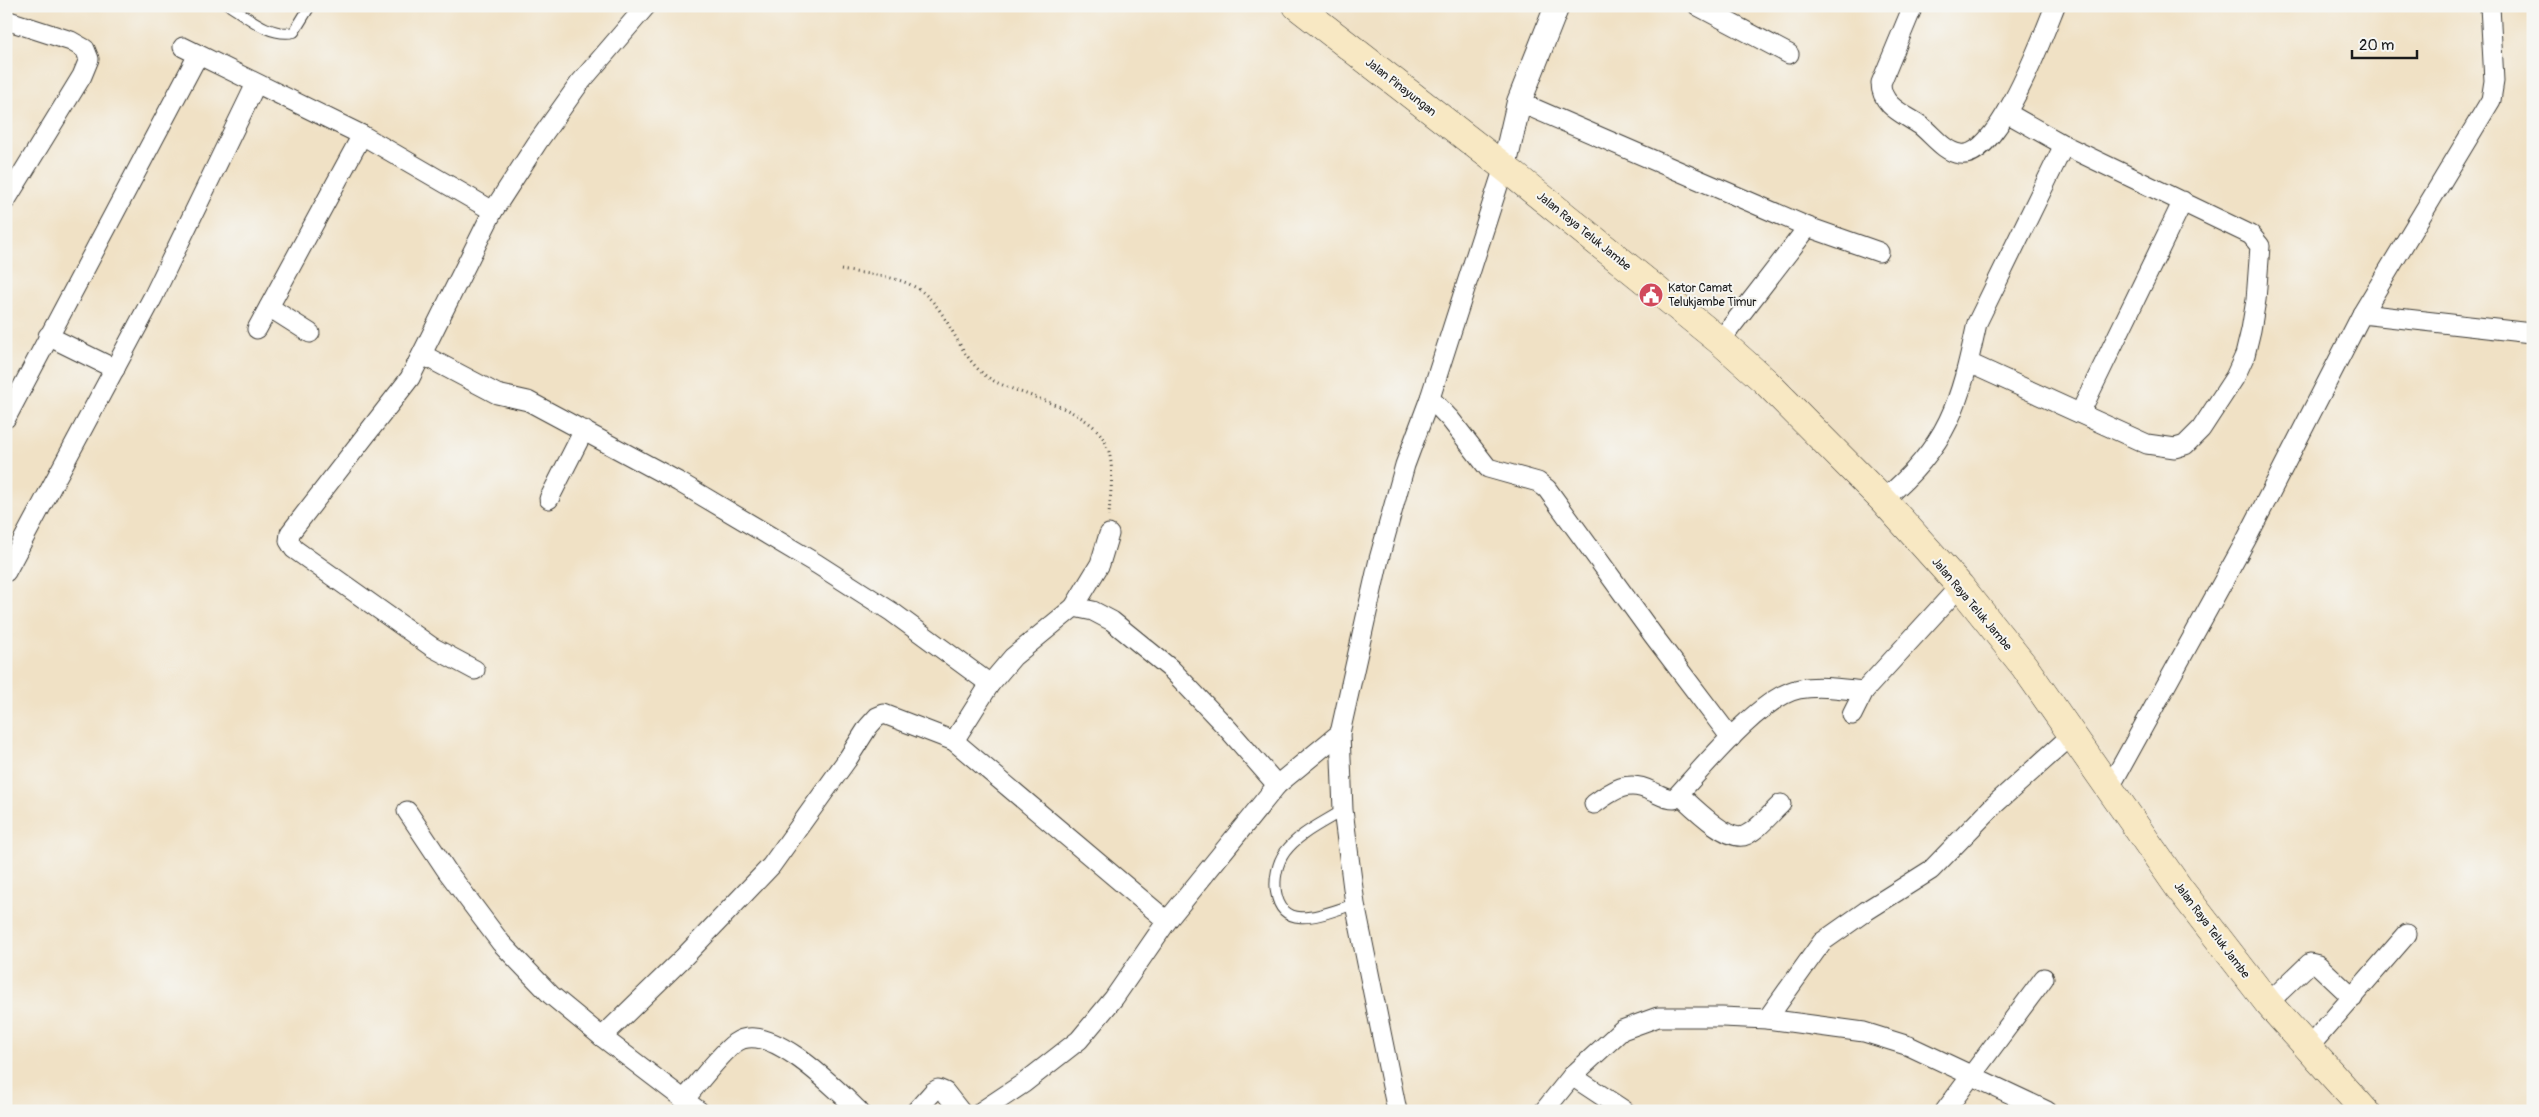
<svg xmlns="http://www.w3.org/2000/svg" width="2539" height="1117" font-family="Pangolin,sans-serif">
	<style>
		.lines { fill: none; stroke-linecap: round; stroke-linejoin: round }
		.service-casing { stroke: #3c3a35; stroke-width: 12 }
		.minor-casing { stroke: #3c3a35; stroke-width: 21 }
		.tertiary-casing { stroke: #3c3a35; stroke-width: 26 }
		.secondary-casing { stroke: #3c3a35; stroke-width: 29 }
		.path { stroke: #3c3a35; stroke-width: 3; stroke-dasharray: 1 4; stroke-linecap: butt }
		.service { stroke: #fff; stroke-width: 10 }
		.minor { stroke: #fff; stroke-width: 19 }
		.tertiary { stroke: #fff; stroke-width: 24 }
		.secondary { stroke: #f8e8c3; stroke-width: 28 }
		.labels { text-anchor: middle; stroke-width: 4; stroke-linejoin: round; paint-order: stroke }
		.street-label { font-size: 12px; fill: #1c1c1c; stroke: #f6f6f2 }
		.poi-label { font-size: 12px; fill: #1c1c1c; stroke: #f6f6f2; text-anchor: start }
	</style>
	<rect width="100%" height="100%" fill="#f6f6f2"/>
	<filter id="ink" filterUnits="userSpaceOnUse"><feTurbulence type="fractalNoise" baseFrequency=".02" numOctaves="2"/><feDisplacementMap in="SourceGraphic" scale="10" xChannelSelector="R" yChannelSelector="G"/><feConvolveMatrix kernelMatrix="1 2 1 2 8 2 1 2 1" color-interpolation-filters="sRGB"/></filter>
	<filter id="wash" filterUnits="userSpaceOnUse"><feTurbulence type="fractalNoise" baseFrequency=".0096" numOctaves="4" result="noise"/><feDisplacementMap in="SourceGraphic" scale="20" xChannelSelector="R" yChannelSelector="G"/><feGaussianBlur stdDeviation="1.12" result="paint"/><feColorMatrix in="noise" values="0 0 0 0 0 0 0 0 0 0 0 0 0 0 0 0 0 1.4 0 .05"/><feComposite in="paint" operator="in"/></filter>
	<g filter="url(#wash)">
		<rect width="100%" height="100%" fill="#f0e1c5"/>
	</g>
	<g filter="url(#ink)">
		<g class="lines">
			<defs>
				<g id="service">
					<path d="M230 6C249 18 270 37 294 32L310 6"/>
					<path d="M1343 810C1323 823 1299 833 1285 852 1277 863 1274 880 1276 892 1283 935 1327 912 1355 904"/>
				</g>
				<g id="minor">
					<polyline points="1698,6 1789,54"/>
					<path d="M1913 6 1881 83C1881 106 1904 114 1920 125 1932 134 1944 152 1960 154 1997 161 2043 36 2055 6"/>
					<polyline points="6,20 71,41 85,49 89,59 82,76 6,200"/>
					<polyline points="183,47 362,135 493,211"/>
					<polyline points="1519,102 1808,227 1879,252"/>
					<polyline points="269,307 310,333"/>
					<polyline points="2362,314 2531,333"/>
					<polyline points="257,329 362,135"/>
					<polyline points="48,336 115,369"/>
					<polyline points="1720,341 1808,227"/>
					<polyline points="423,355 497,394 528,401 679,482 817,564 892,612 990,684"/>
					<polyline points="1969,363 2147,444 2175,448 2185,445 2201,429 2235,377 2245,355 2251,330 2256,300 2260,246 2251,235 2064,145 2007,113"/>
					<polyline points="1430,398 1450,419 1488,468 1538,482 1547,489 1653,635 1731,738"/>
					<polyline points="2080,413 2183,201"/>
					<polyline points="6,418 198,55"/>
					<polyline points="549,499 584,430"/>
					<path d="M1883 500C1949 445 1960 403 1977 323L2064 145"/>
					<polyline points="6,572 153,297 256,84"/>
					<polyline points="1074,607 1093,611 1112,621 1171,669 1228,729 1277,785"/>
					<polyline points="475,670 432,647 294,549 289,541 290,533 410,378 493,211 537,143 579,84 646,6"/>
					<polyline points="1852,715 1864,691 1960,586"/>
					<polyline points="954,741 990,684 1013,657 1074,607 1100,564 1109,534"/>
					<polyline points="2110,787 2246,540 2362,314 2491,100 2494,81 2490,6"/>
					<path d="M1679 794C1691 805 1729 844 1746 835 1759 829 1770 814 1781 804"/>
					<path d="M1594 804C1613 790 1628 779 1651 791 1659 794 1665 799 1674 799 1701 770 1761 696 1799 689 1820 685 1843 689 1864 691"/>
					<polyline points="407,811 447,871 501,943 551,995 602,1037 699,1111"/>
					<polyline points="2268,1003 2310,963 2318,965 2353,998"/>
					<polyline points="1767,1019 1822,942 1866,911 1931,870 1994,805 2073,734"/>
					<polyline points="602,1037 683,958 771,866 847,760 868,727 877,717 884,714 954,741 1167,921"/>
					<polyline points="2308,1048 2407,934"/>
					<polyline points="1572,1076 1625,1111"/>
					<path d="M684 1100C697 1085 720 1054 735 1043 768 1018 837 1090 859 1111"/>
					<polyline points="916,1111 933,1092 938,1089 945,1092 960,1111"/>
					<polyline points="982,1111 1024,1083 1079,1040 1114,998 1167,921 1277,785 1340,733"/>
					<polyline points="1397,1111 1355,904 1343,810 1340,733 1379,559 1405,465 1430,398 1504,167"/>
					<polyline points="1544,1111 1572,1076 1622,1030 1658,1017 1722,1017 1767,1019 1864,1032 1909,1046 2047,1111"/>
					<polyline points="1945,1111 2044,978"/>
				</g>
				<polyline id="tertiary" points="1504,167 1519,102 1557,6"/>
				<polyline id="secondary" points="1297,6 1504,167 1720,341 1765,381 1883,500 1960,586 2024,666 2179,888 2268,1003 2365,1111"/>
			</defs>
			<use href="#service" class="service-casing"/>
			<use href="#minor" class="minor-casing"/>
			<use href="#tertiary" class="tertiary-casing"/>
			<use href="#secondary" class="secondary-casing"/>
			<path class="path" d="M841 270C864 274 894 275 915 287 952 308 956 361 994 381 1025 397 1084 407 1103 438 1117 460 1110 492 1109 516"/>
			<use href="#service" class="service"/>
			<use href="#minor" class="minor"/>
			<use href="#tertiary" class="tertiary"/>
			<use href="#secondary" class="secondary"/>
		</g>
	</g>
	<defs>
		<symbol id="civic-disc" viewBox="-11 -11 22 22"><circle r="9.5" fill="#d1495b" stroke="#f6f6f2"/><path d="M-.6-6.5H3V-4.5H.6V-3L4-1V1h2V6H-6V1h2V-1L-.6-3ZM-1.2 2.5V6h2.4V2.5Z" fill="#fff"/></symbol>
	</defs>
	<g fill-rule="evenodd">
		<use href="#civic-disc" x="1637" y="281" width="28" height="28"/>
	</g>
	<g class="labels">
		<g class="street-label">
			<text transform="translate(1401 87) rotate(38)" y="4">Jalan Pinayungan</text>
			<text transform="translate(1584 231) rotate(39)" y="4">Jalan Raya Teluk Jambe</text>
			<text transform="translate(1972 604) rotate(50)" y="4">Jalan Raya Teluk Jambe</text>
			<text transform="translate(2212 930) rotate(53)" y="4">Jalan Raya Teluk Jambe</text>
		</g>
		<g class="poi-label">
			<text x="1668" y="292">Kator Camat<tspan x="1668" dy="14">Telukjambe Timur</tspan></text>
		</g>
	</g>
	<rect width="2539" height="1117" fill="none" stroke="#f6f6f2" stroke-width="25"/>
	<path d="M2352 50v8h65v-8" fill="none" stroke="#1c1c1c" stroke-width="2.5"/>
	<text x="2359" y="50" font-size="15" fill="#1c1c1c" stroke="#f6f6f2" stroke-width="4" paint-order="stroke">20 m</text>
</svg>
